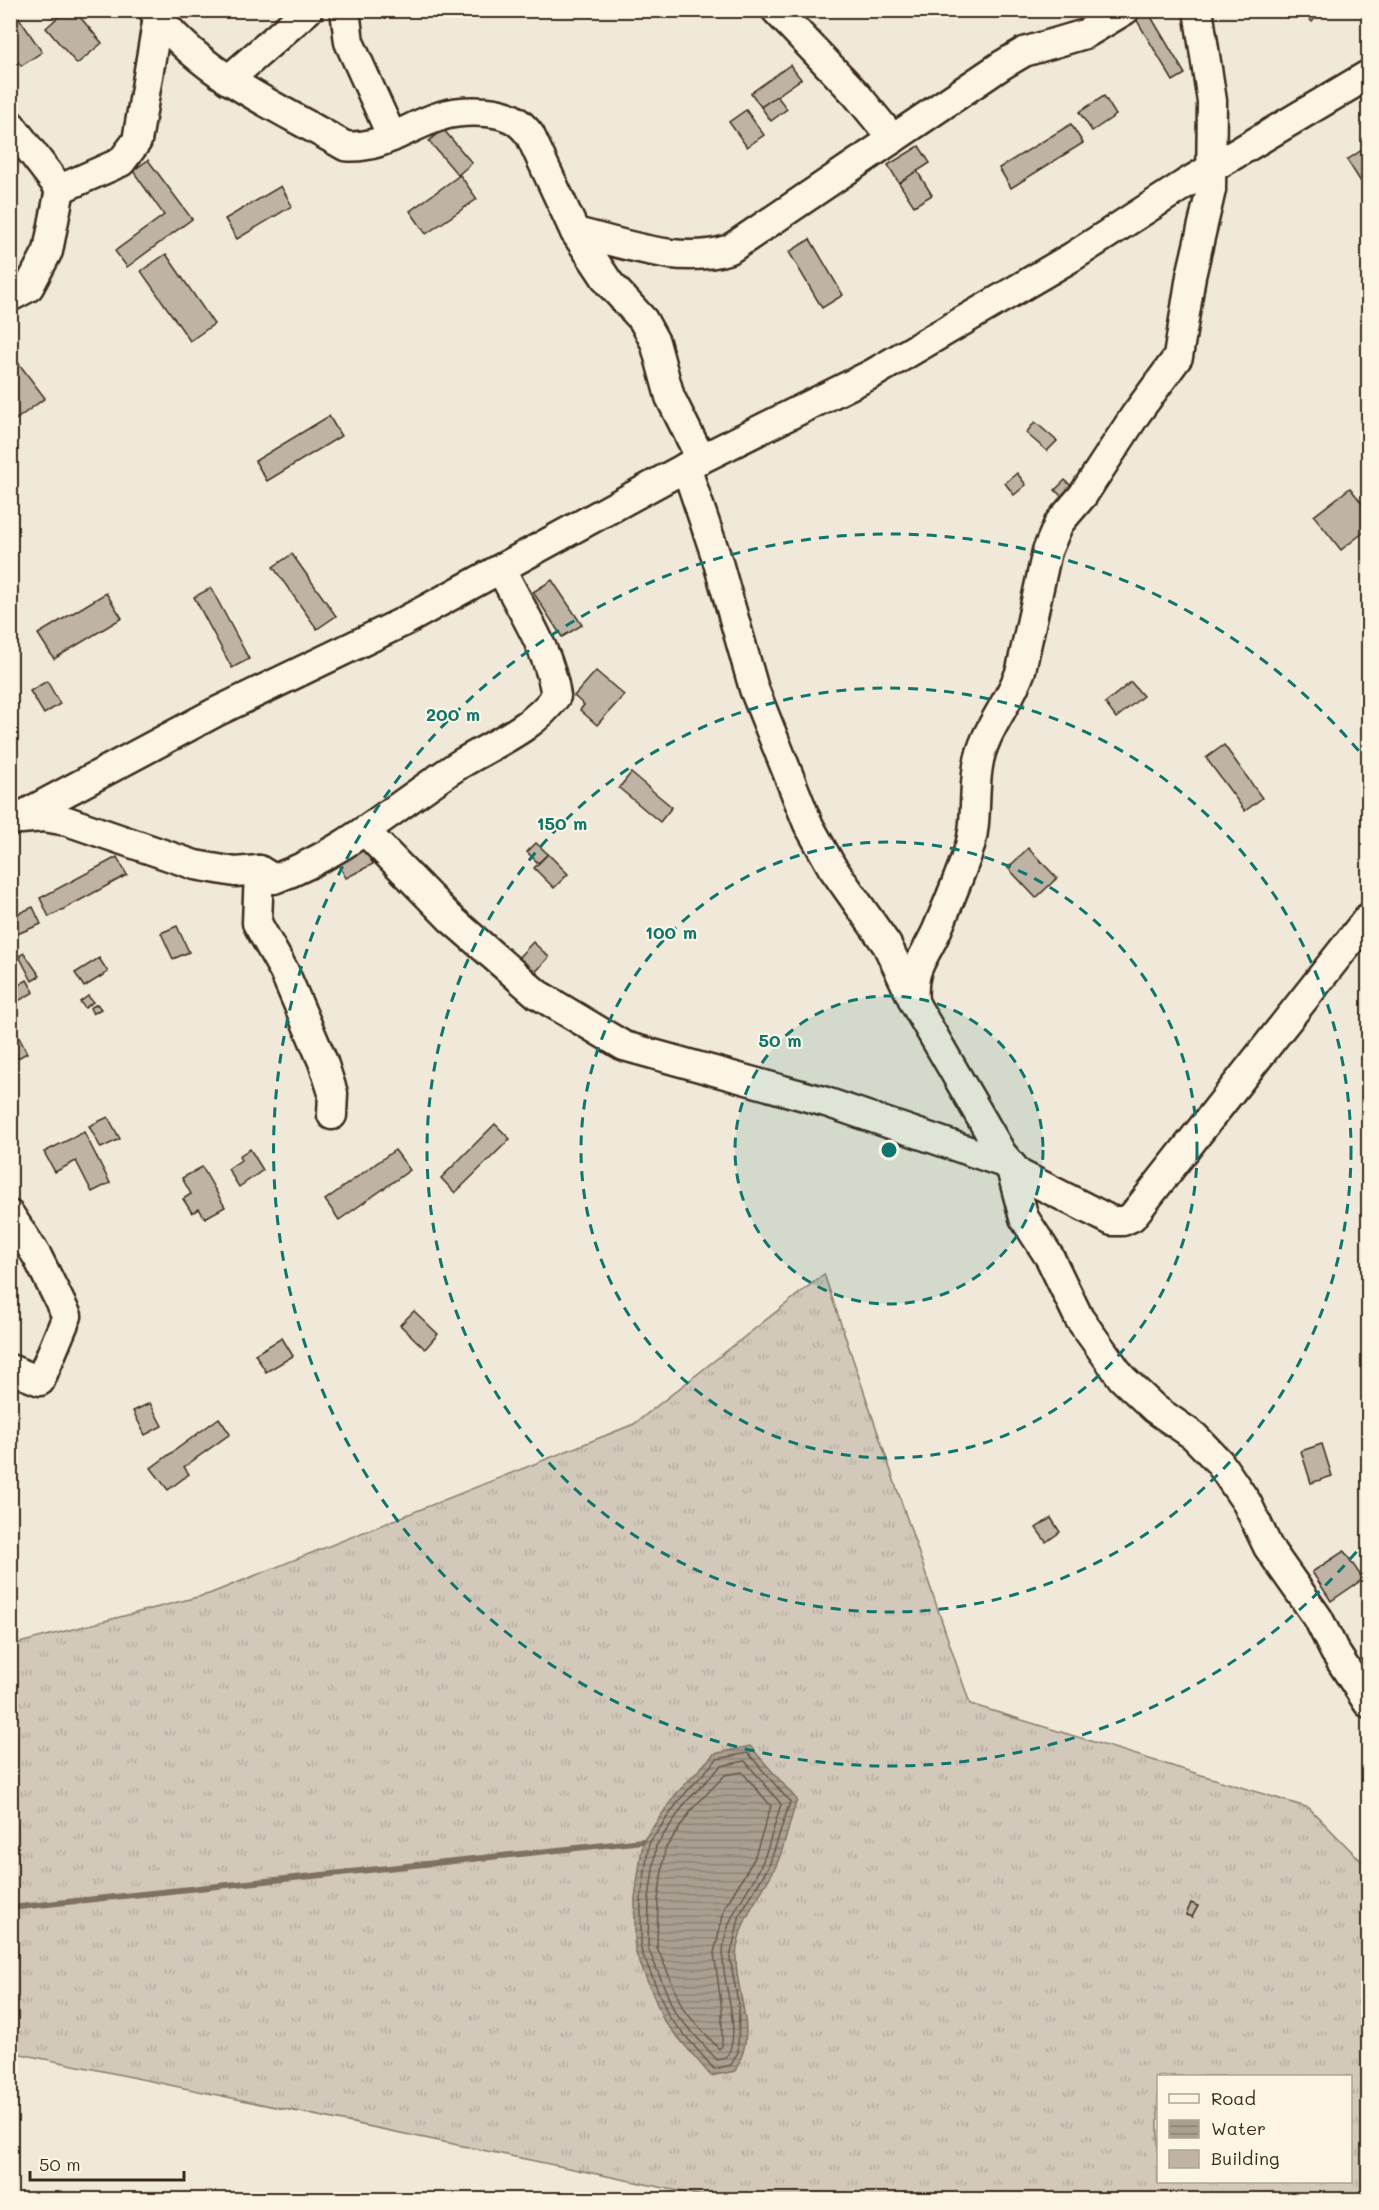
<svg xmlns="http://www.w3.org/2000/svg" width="1379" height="2210" font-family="Mali,sans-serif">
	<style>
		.grass { fill: url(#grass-tufts); stroke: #867a6c; stroke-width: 1.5; fill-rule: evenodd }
		.water { fill: url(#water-rules); stroke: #7e7163; stroke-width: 1.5 }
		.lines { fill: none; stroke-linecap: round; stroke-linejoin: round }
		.shore { stroke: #67594c; stroke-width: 1.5 }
		.stream { stroke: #7e7163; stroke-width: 6 }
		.building { fill: #beb3a4; stroke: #3b2a1e; stroke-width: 1.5 }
		.minor-casing { stroke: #3b2a1e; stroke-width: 33 }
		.minor { stroke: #fcf5e5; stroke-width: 28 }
		.ring { fill: none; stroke: #0f766e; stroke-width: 3; stroke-dasharray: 10 8 }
		.centre { fill: #0f766e; stroke: #fcf5e5; stroke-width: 3 }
		.ring-label { font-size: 18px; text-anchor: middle; font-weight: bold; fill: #0f766e; stroke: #fcf5e5; stroke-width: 4.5; stroke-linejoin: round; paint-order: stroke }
	</style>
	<defs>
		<pattern id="grass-tufts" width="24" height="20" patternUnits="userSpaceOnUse" patternTransform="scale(1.5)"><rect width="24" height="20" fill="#d2c9ba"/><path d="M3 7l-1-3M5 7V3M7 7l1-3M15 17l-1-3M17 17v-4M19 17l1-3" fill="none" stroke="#b5ad9f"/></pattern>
		<pattern id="water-rules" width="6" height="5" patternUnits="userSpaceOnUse" patternTransform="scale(1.5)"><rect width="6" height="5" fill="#aaa091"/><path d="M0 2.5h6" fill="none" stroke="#8c8376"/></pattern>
	</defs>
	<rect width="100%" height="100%" fill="#f0e9d9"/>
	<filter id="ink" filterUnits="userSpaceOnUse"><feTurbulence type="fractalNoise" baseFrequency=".0167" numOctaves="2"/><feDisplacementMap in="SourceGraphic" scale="12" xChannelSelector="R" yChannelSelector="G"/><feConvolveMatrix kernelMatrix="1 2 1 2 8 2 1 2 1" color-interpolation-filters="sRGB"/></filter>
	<g filter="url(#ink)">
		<path class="grass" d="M824 1274 970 1704 1309 1808 1368 1868V2199H717L11 2052V1645L209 1594 634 1424ZM1158 2076H1350V2182H1158Z"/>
		<path class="water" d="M750 1746 797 1800C789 1822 785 1849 774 1870 758 1899 737 1924 736 1958 736 1999 759 2030 735 2071L711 2076 664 2021 635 1951V1898L643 1841 676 1794 714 1754Z"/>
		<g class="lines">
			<g class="shore">
				<polygon points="748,1753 790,1802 769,1866 740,1914 730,1958 739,2008 738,2052 731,2065 714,2069 669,2017 641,1950 641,1899 649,1843 681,1798 717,1759"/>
				<path d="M745 1761 781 1804C775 1823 770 1843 763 1861 749 1895 722 1916 723 1959 723 1987 743 2032 726 2058L717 2060 675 2013 648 1948 649 1899 656 1846 686 1802 721 1766Z"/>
				<polygon points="742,1772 771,1806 754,1859 725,1907 714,1953 722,2010 722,2046 719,2049 683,2009 657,1947 658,1900 665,1849 693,1808 725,1775"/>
			</g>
			<polyline class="stream" points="10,1908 643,1841"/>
		</g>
		<g class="building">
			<polygon points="66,10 74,10 102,43 77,64 46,28"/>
			<polygon points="1138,10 1147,10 1185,74 1173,81 1133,14"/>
			<polygon points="1301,10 1323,10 1312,22"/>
			<polygon points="17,15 42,52 21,66 10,51 10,20"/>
			<polygon points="790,65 801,79 761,107 751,93"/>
			<polygon points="777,96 787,109 771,121 761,107"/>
			<polygon points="1104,96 1116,115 1092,131 1079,112"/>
			<polygon points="746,110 764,135 747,147 729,122"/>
			<polygon points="1071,124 1083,143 1011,188 999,168"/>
			<polygon points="443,129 472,163 458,175 429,141"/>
			<polygon points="919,146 930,163 899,183 888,165"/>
			<polygon points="1368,146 1368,178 1361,182 1347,160"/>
			<polygon points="148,160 192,219 127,267 115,251 164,215 133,171"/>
			<polygon points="917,171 932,195 914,206 899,183"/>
			<polygon points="460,175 477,199 426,234 410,211"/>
			<polygon points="281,186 292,206 237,239 225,219"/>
			<polygon points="810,239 843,295 822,308 789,252"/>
			<polygon points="166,254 214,324 190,341 141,271"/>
			<polygon points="10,352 45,398 10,424 13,394"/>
			<polygon points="329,416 341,436 267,481 255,461"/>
			<polygon points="1035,422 1057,441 1047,451 1026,433"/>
			<polygon points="1017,473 1026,485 1014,495 1005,483"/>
			<polygon points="1065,480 1071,486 1061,496 1055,490"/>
			<polygon points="1350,488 1368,511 1368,529 1341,550 1314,516"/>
			<polygon points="292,554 336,616 317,629 273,567"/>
			<polygon points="552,580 582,625 562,637 533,592"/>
			<polygon points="211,588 249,659 232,668 194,597"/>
			<polygon points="106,593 122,618 54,659 38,634"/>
			<polygon points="596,671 624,695 597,725 580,710 584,705 574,696"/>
			<polygon points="47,681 60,704 44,714 30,691"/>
			<polygon points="1131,682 1143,696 1116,718 1105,703"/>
			<polygon points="1224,745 1262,798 1245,811 1206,758"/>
			<polygon points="631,773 672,807 660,822 619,788"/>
			<polygon points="536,843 548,854 538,863 527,852"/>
			<polygon points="363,846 373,864 346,878 336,860"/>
			<polygon points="1028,848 1057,878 1036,898 1008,868"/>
			<polygon points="548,854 568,874 554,888 534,868"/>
			<polygon points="117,857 127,875 49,917 40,898"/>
			<polygon points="33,907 41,924 10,937 10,917"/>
			<polygon points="177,926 189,952 173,959 161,933"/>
			<polygon points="533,942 549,957 533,975 517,959"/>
			<polygon points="24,953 40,976 32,981 19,956"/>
			<polygon points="12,955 17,962 10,966 10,956"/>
			<polygon points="99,958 108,972 84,987 75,973"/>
			<polygon points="27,980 34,992 15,1003 10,990"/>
			<polygon points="88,996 93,1002 85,1008 80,1002"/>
			<polygon points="97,1004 101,1009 93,1014 90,1008"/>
			<polygon points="10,1020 27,1053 11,1062 10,1062"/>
			<polygon points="108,1117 120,1139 101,1148 89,1126"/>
			<polygon points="495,1124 510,1139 455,1193 441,1178"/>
			<polygon points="84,1132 110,1183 92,1192 76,1161 55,1172 44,1152"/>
			<polygon points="250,1149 263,1170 239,1187 228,1169 241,1160 239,1156"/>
			<polygon points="395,1150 410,1170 339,1220 325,1200"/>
			<polygon points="202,1167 225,1207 205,1218 199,1209 192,1213 183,1199 191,1194 182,1178"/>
			<polygon points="414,1311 438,1334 425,1349 400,1325"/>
			<polygon points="282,1338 293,1356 266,1372 255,1354"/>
			<polygon points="150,1403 162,1426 145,1435 133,1411"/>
			<polygon points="219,1418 230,1434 184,1467 189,1474 168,1490 151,1468"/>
			<polygon points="1322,1444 1332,1476 1311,1483 1301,1451"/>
			<polygon points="1051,1518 1060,1532 1046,1542 1036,1528"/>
			<polygon points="1344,1551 1363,1579 1331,1601 1312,1572"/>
			<polygon points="1191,1903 1198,1906 1192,1917 1186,1915"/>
		</g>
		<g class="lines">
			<defs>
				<g id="minor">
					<path d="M153 10C201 76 277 106 345 146 380 150 408 126 441 116 456 111 471 111 487 112 507 114 518 119 530 135L575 232 609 283 643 320 655 342 670 397 701 459"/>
					<polyline points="345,10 349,42 392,137"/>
					<polyline points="776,10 856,94 893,139"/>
					<polyline points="228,80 308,10"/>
					<polyline points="10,124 60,189 48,251 29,287 10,297"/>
					<polyline points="60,189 121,162 137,141 158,17"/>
					<path d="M575 232C623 243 681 266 730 249L1002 65 1024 52 1085 34 1125 10"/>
					<polyline points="686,467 717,559 754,689 808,824 832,867 887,945 915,1004 1002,1154 1019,1174 1112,1221 1123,1221 1132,1217 1368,918"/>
					<path d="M21 819 44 817 67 821 195 865 235 872 259 870 274 879C344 854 398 804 460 764 493 744 534 728 556 696 550 651 521 610 501 569"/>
					<polyline points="10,822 216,712 401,623 701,459 872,374 1072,257 1185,184 1368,75"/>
					<polyline points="365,831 450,918 537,994 624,1046 826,1102 1010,1165"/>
					<polyline points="259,870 257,923 284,971 323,1062 333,1093 332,1115"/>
					<path d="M914 1002C911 967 924 959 937 930 948 904 959 878 968 852 978 824 973 795 978 766 983 731 1010 703 1021 670L1047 551 1059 523 1083 495 1136 414 1178 357 1191 276 1211 190 1212 101 1198 10"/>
					<polyline points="1010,1165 1024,1218 1050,1258 1079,1318 1122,1378 1155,1409 1194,1436 1219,1462 1247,1503 1268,1547 1318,1618 1335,1652 1368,1703"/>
					<polyline points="10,1215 37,1256 67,1316 40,1381 10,1369"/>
				</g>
			</defs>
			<use href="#minor" class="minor-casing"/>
			<use href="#minor" class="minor"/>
		</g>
	</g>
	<circle cx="889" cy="1150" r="154" fill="#0f766e" fill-opacity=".12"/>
	<g class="ring">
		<circle cx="889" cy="1150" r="154"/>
		<circle cx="889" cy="1150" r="308"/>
		<circle cx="889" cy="1150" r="462"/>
		<path d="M1368 1538A616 616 0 1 1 1368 762"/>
	</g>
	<circle cx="889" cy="1150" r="9" class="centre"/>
	<g class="ring-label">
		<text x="453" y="721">200 m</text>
		<text x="562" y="830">150 m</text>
		<text x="671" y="939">100 m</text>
		<text x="780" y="1047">50 m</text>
	</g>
	<rect width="1379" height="2210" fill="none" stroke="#fcf5e5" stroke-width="36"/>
	<rect x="18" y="18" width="1343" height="2174" fill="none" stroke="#3b2a1e" stroke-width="2" filter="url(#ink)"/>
	<rect x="1157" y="2075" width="195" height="108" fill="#fcf5e5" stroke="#afa495" stroke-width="1.5"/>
	<rect x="1169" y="2094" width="30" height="9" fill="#fcf5e5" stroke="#afa495" stroke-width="1.5"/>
	<text x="1211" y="2105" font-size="18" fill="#3b2a1e">Road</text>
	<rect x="1169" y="2120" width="30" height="18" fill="url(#water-rules)" stroke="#afa495" stroke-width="1.5"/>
	<text x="1211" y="2135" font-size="18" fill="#3b2a1e">Water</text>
	<rect x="1169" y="2150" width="30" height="18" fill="#beb3a4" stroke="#afa495" stroke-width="1.5"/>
	<text x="1211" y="2165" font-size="18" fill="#3b2a1e">Building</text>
	<path d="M30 2171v9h154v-9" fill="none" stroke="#3b2a1e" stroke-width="3"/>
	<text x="39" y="2171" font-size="18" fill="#3b2a1e" stroke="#fcf5e5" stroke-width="4.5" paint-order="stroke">50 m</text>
</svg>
